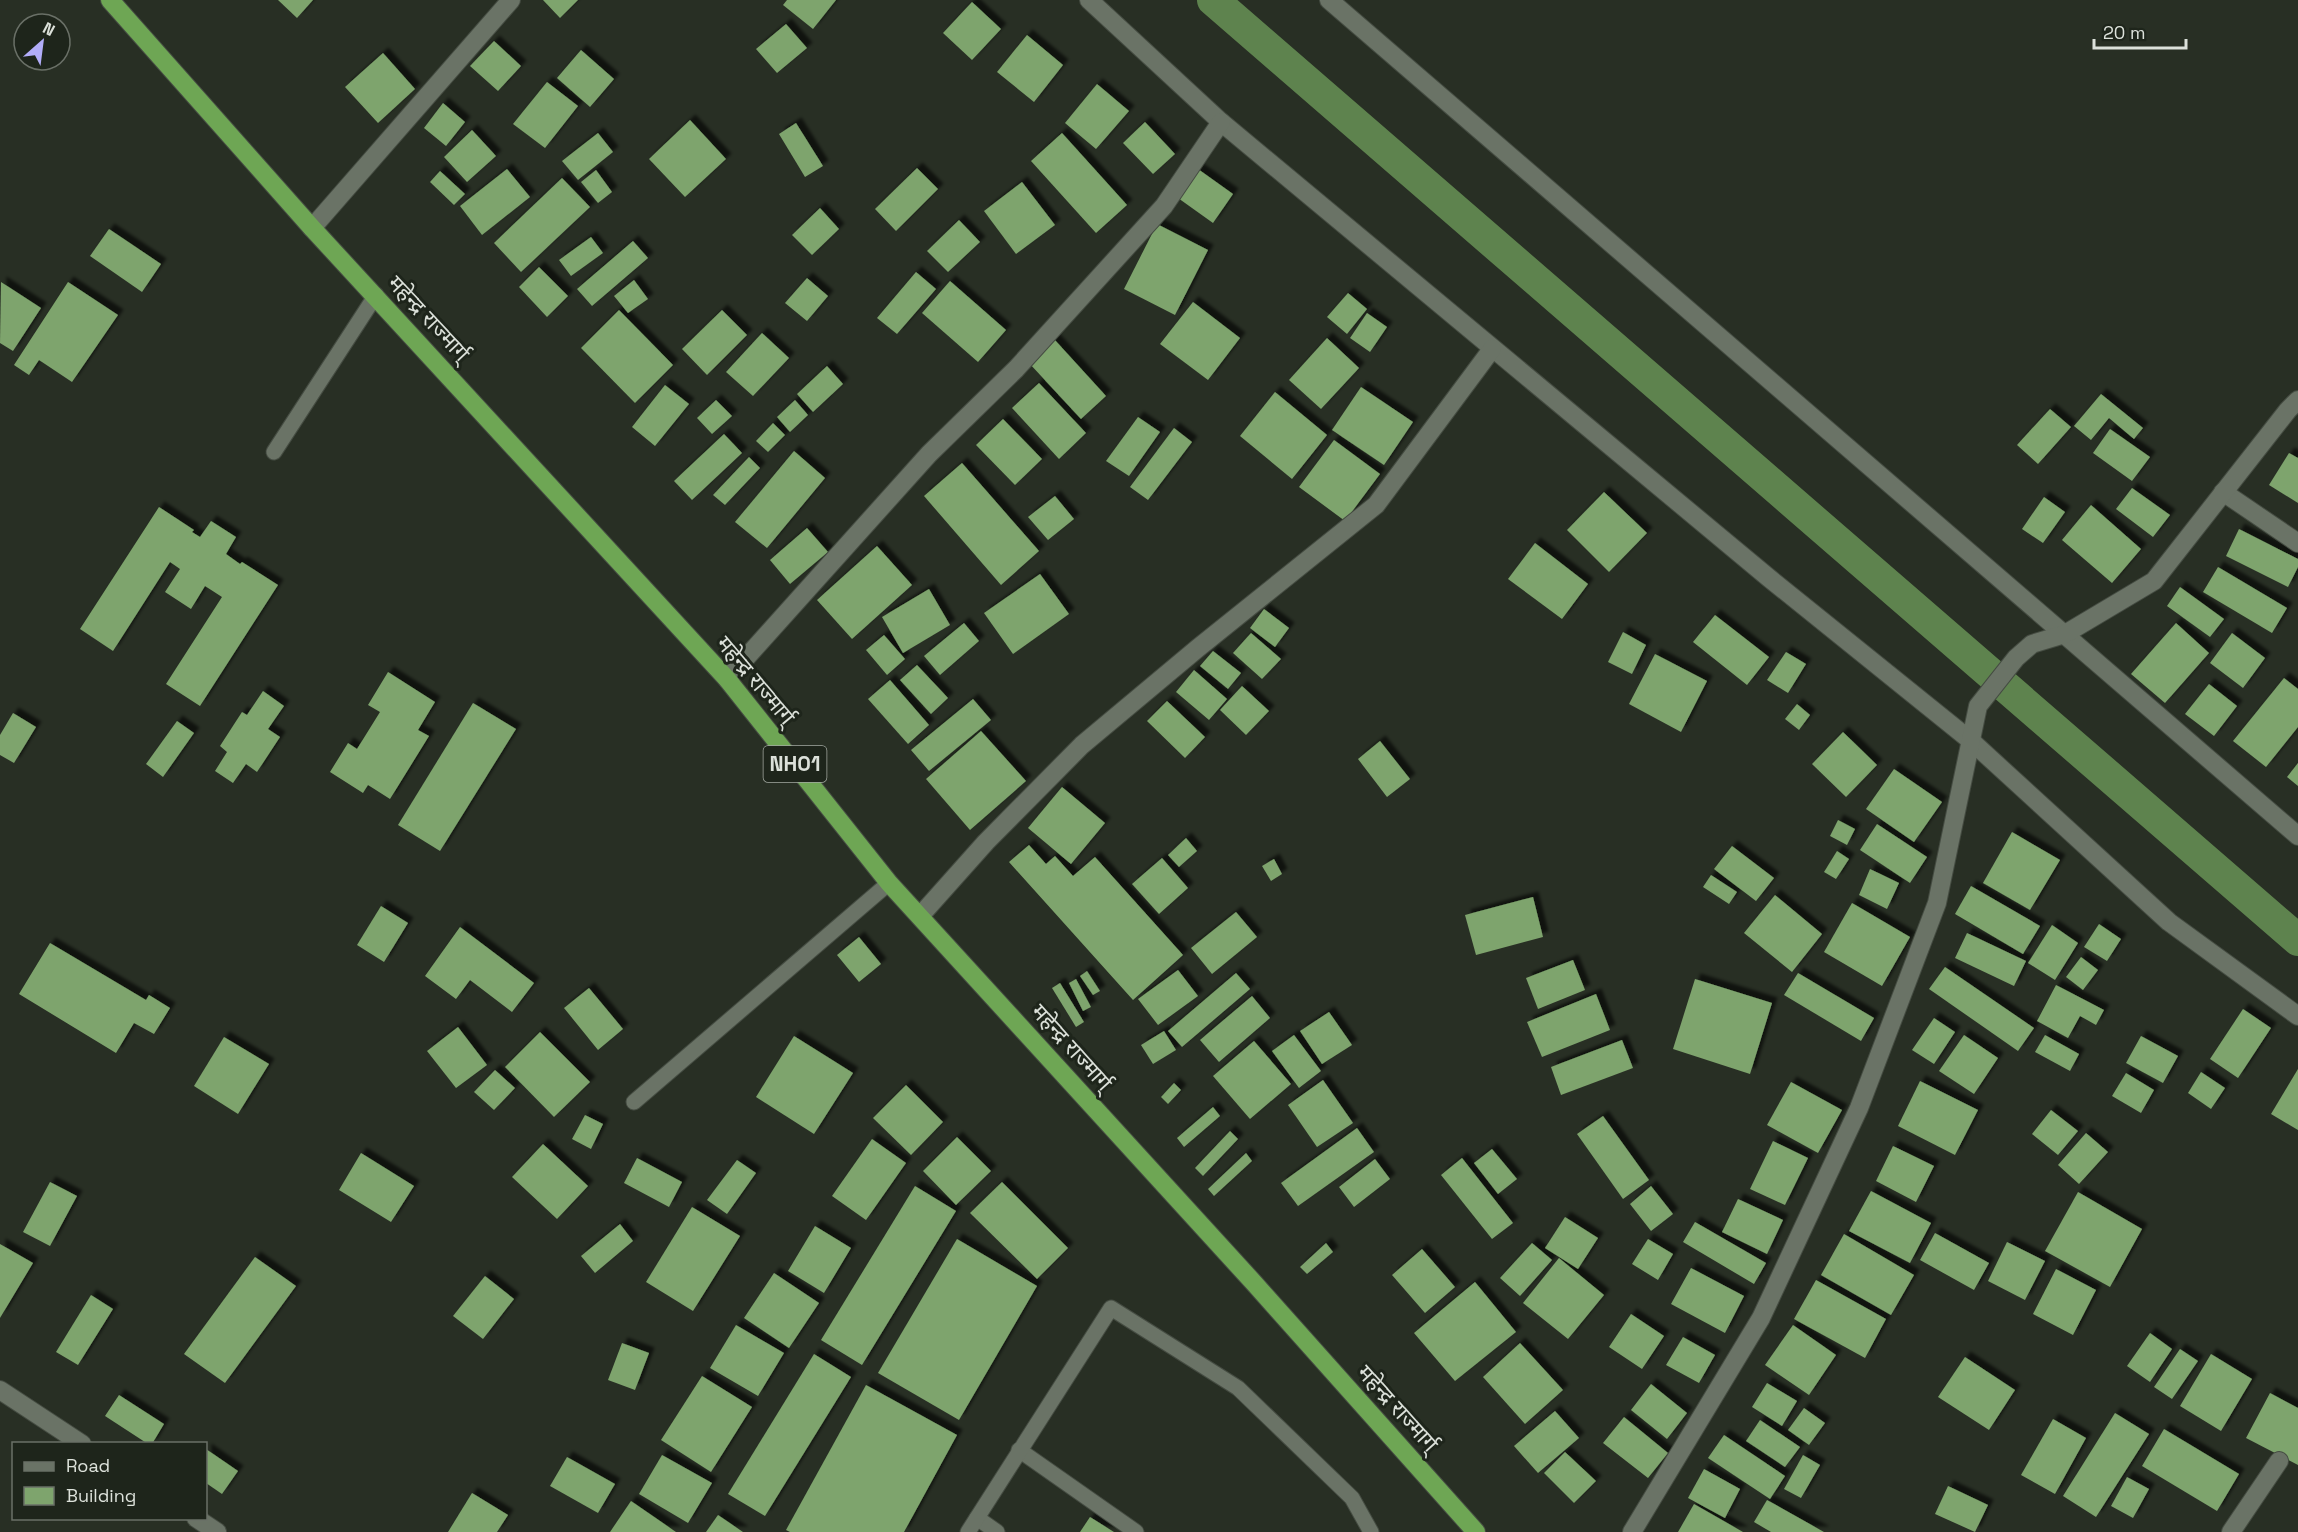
<svg xmlns="http://www.w3.org/2000/svg" width="2298" height="1532" font-family="'Space Grotesk','Noto Sans Devanagari',sans-serif">
	<style>
		.lines { fill: none; stroke-linecap: round; stroke-linejoin: round }
		.canal { stroke: #5e834e; stroke-width: 32 }
		.building { fill: #7ea46d; filter: url(#shadow) }
		.lane-casing { stroke: #454c42; stroke-width: 17 }
		.street-casing { stroke: #454c42; stroke-width: 20 }
		.highway-casing { stroke: #454c42; stroke-width: 20 }
		.lane { stroke: #6a7366; stroke-width: 15 }
		.street { stroke: #6a7366; stroke-width: 18 }
		.highway { stroke: #6ea654; stroke-width: 18 }
		.labels { text-anchor: middle; stroke-width: 6; stroke-linejoin: round; paint-order: stroke }
		.shield { fill: #1e251b; stroke: #a3a9a1; stroke-width: 1.5 }
		.shield-label { font-size: 21px; font-weight: bold; fill: #dce1da }
		.street-label { font-size: 22px; fill: #dce1da; stroke: #1e251b }
	</style>
	<defs>
		<filter id="shadow"><feDropShadow dx="5.5" dy="-5.5" stdDeviation="1.5" flood-color="#0009"/></filter>
	</defs>
	<rect width="100%" height="100%" fill="#282f24"/>
	<g class="lines">
		<polyline class="canal" points="1213,0 2298,940"/>
	</g>
	<g class="building">
		<polygon points="278,0 313,0 297,18"/>
		<polygon points="543,0 578,0 560,18"/>
		<polygon points="787,0 836,0 813,29 783,5"/>
		<polygon points="972,2 1001,29 972,60 943,33"/>
		<polygon points="786,24 807,48 777,73 756,49"/>
		<polygon points="1027,35 1063,65 1034,102 997,72"/>
		<polygon points="494,41 521,66 498,91 470,66"/>
		<polygon points="581,50 614,79 590,107 557,78"/>
		<polygon points="383,53 415,89 378,123 345,87"/>
		<polygon points="547,82 578,106 545,148 513,124"/>
		<polygon points="1097,84 1129,111 1096,149 1065,123"/>
		<polygon points="443,103 465,122 446,146 424,128"/>
		<polygon points="690,120 726,159 685,197 649,159"/>
		<polygon points="1145,122 1175,154 1153,174 1123,143"/>
		<polygon points="796,123 823,166 805,177 779,134"/>
		<polygon points="472,130 496,156 467,182 444,157"/>
		<polygon points="598,133 613,152 578,180 562,161"/>
		<polygon points="1062,133 1127,205 1096,233 1031,161"/>
		<polygon points="917,168 938,189 896,231 875,209"/>
		<polygon points="507,169 530,197 482,235 460,206"/>
		<polygon points="1198,169 1233,194 1213,223 1178,198"/>
		<polygon points="596,170 612,192 598,203 581,182"/>
		<polygon points="440,171 465,194 454,205 430,182"/>
		<polygon points="562,178 590,207 521,272 494,243"/>
		<polygon points="1022,182 1055,225 1016,254 984,211"/>
		<polygon points="820,208 839,229 812,255 792,235"/>
		<polygon points="959,220 980,242 948,272 927,251"/>
		<polygon points="1157,224 1208,250 1175,315 1124,289"/>
		<polygon points="109,229 161,264 142,292 90,256"/>
		<polygon points="591,237 603,253 571,276 559,260"/>
		<polygon points="633,241 648,258 592,306 577,289"/>
		<polygon points="539,267 568,296 547,317 519,287"/>
		<polygon points="916,272 936,289 897,334 877,318"/>
		<polygon points="807,278 828,296 807,321 785,303"/>
		<polygon points="634,280 648,299 628,313 614,296"/>
		<polygon points="950,281 1006,330 978,362 922,313"/>
		<polygon points="1,282 41,308 13,351 0,343"/>
		<polygon points="68,282 118,315 72,382 39,360 29,375 14,365"/>
		<polygon points="1348,293 1367,309 1347,334 1327,317"/>
		<polygon points="1193,302 1240,338 1208,380 1160,344"/>
		<polygon points="619,310 673,365 635,403 581,348"/>
		<polygon points="722,310 747,335 707,375 682,349"/>
		<polygon points="1367,313 1387,327 1370,352 1350,338"/>
		<polygon points="762,333 789,358 753,396 726,372"/>
		<polygon points="1327,338 1359,368 1321,409 1289,380"/>
		<polygon points="1054,339 1106,396 1081,419 1029,363"/>
		<polygon points="827,366 843,384 813,412 797,394"/>
		<polygon points="1039,383 1086,433 1059,459 1012,408"/>
		<polygon points="665,385 689,404 655,446 632,427"/>
		<polygon points="1361,387 1413,422 1384,465 1332,430"/>
		<polygon points="1275,392 1327,435 1292,479 1240,436"/>
		<polygon points="2101,394 2143,428 2134,439 2109,418 2091,440 2074,426"/>
		<polygon points="716,400 732,416 712,434 697,418"/>
		<polygon points="795,400 808,415 790,432 777,417"/>
		<polygon points="2050,409 2071,427 2038,464 2017,445"/>
		<polygon points="1138,417 1160,432 1129,476 1106,461"/>
		<polygon points="1003,419 1042,459 1015,485 976,445"/>
		<polygon points="773,423 785,435 768,452 756,441"/>
		<polygon points="1174,428 1192,442 1148,500 1130,487"/>
		<polygon points="2110,429 2150,457 2132,481 2093,453"/>
		<polygon points="724,434 742,453 692,500 674,481"/>
		<polygon points="1334,440 1380,474 1345,521 1299,487"/>
		<polygon points="794,451 825,478 767,548 735,522"/>
		<polygon points="2289,453 2298,458 2298,503 2269,485"/>
		<polygon points="749,457 760,468 725,505 713,495"/>
		<polygon points="962,463 1039,551 1001,585 924,496"/>
		<polygon points="2132,488 2170,515 2153,537 2116,509"/>
		<polygon points="1604,492 1647,533 1609,572 1567,530"/>
		<polygon points="1055,496 1074,519 1048,540 1028,517"/>
		<polygon points="2044,497 2065,512 2043,543 2022,529"/>
		<polygon points="2091,505 2141,549 2112,583 2062,540"/>
		<polygon points="159,507 194,530 192,532 200,537 211,521 236,537 226,554 240,564 242,562 278,585 200,706 166,684 222,597 205,586 191,609 165,592 180,569 170,562 113,651 80,629"/>
		<polygon points="807,528 828,552 790,584 770,560"/>
		<polygon points="2239,529 2298,559 2298,567 2288,587 2226,556"/>
		<polygon points="1535,543 1588,584 1562,619 1508,579"/>
		<polygon points="877,546 912,585 852,639 817,600"/>
		<polygon points="2218,567 2287,608 2272,633 2203,592"/>
		<polygon points="1040,574 1069,614 1013,654 984,613"/>
		<polygon points="2180,587 2224,619 2210,637 2167,606"/>
		<polygon points="929,589 950,625 903,653 882,617"/>
		<polygon points="1264,609 1289,628 1275,647 1250,628"/>
		<polygon points="1715,615 1769,657 1747,685 1693,642"/>
		<polygon points="964,623 979,641 940,675 924,656"/>
		<polygon points="2176,623 2209,653 2165,703 2131,674"/>
		<polygon points="1623,632 1646,645 1632,674 1608,662"/>
		<polygon points="1251,633 1281,659 1262,679 1233,653"/>
		<polygon points="2232,633 2265,658 2243,688 2210,663"/>
		<polygon points="884,635 905,659 887,675 866,650"/>
		<polygon points="1213,651 1241,673 1228,689 1200,666"/>
		<polygon points="1786,652 1806,664 1788,693 1767,680"/>
		<polygon points="1655,654 1707,681 1681,732 1629,704"/>
		<polygon points="917,665 948,698 931,714 900,680"/>
		<polygon points="1194,670 1227,699 1209,720 1176,692"/>
		<polygon points="388,672 435,702 418,730 429,736 390,799 368,785 363,793 330,772 348,743 357,749 380,712 368,705"/>
		<polygon points="2284,678 2298,689 2298,727 2266,767 2233,741"/>
		<polygon points="890,680 929,725 908,744 868,699"/>
		<polygon points="2209,684 2237,706 2214,736 2185,714"/>
		<polygon points="1242,686 1269,711 1246,735 1220,710"/>
		<polygon points="263,691 284,706 268,729 280,737 257,772 246,764 233,783 215,771 227,752 220,746 242,712 247,715"/>
		<polygon points="973,699 991,720 929,771 911,750"/>
		<polygon points="1167,701 1205,737 1185,758 1147,721"/>
		<polygon points="473,703 516,729 440,851 398,825"/>
		<polygon points="1797,704 1810,715 1799,730 1785,719"/>
		<polygon points="13,713 36,727 14,763 0,755 0,735"/>
		<polygon points="177,721 194,733 163,777 146,764"/>
		<polygon points="981,731 1026,781 970,830 926,779"/>
		<polygon points="1843,732 1877,765 1846,797 1812,764"/>
		<polygon points="1380,741 1410,779 1387,797 1358,759"/>
		<polygon points="2298,763 2298,786 2287,777"/>
		<polygon points="1894,769 1942,802 1914,842 1866,809"/>
		<polygon points="1062,787 1105,823 1071,864 1028,828"/>
		<polygon points="1838,820 1855,829 1847,845 1830,836"/>
		<polygon points="1877,824 1927,857 1910,883 1860,850"/>
		<polygon points="2012,832 2060,860 2030,910 1983,883"/>
		<polygon points="1186,838 1197,851 1179,867 1168,855"/>
		<polygon points="1029,845 1046,864 1055,856 1073,876 1095,857 1183,955 1133,1000 1009,862"/>
		<polygon points="1732,846 1774,878 1756,901 1714,869"/>
		<polygon points="1837,851 1849,859 1836,879 1824,872"/>
		<polygon points="1162,858 1188,888 1159,914 1132,884"/>
		<polygon points="1274,859 1282,874 1271,881 1262,866"/>
		<polygon points="1870,869 1899,883 1887,909 1859,895"/>
		<polygon points="1711,875 1737,892 1729,904 1703,887"/>
		<polygon points="1971,886 2040,926 2023,954 1955,914"/>
		<polygon points="1775,895 1822,934 1792,972 1744,933"/>
		<polygon points="1533,897 1543,937 1476,955 1465,915"/>
		<polygon points="1852,903 1910,937 1882,986 1824,952"/>
		<polygon points="381,906 408,923 384,962 357,945"/>
		<polygon points="1236,912 1257,937 1212,974 1191,948"/>
		<polygon points="2099,924 2121,939 2107,961 2084,947"/>
		<polygon points="2052,925 2078,943 2055,980 2028,963"/>
		<polygon points="460,927 534,983 512,1012 470,980 456,999 425,976"/>
		<polygon points="1967,933 2026,961 2014,986 1955,958"/>
		<polygon points="859,937 881,964 859,982 837,955"/>
		<polygon points="50,943 146,1000 149,995 170,1008 154,1034 134,1023 116,1053 19,994"/>
		<polygon points="2081,957 2098,970 2083,990 2066,977"/>
		<polygon points="1573,960 1585,990 1538,1009 1526,978"/>
		<polygon points="1945,967 2034,1028 2018,1051 1929,989"/>
		<polygon points="1178,970 1198,996 1158,1025 1138,999"/>
		<polygon points="1087,971 1100,991 1093,995 1080,976"/>
		<polygon points="1236,973 1250,989 1182,1047 1168,1031"/>
		<polygon points="1798,973 1874,1018 1861,1041 1784,995"/>
		<polygon points="1076,979 1091,1007 1083,1011 1069,983"/>
		<polygon points="1695,979 1772,1003 1750,1074 1673,1049"/>
		<polygon points="1060,983 1084,1022 1076,1027 1052,988"/>
		<polygon points="2056,985 2104,1010 2096,1025 2080,1016 2068,1038 2037,1021"/>
		<polygon points="589,988 623,1029 598,1050 564,1008"/>
		<polygon points="1596,994 1610,1030 1542,1057 1527,1022"/>
		<polygon points="1252,996 1270,1018 1219,1062 1200,1040"/>
		<polygon points="2243,1009 2271,1028 2238,1078 2210,1059"/>
		<polygon points="1329,1012 1352,1045 1322,1064 1300,1031"/>
		<polygon points="1934,1018 1955,1032 1934,1064 1912,1050"/>
		<polygon points="458,1027 487,1065 456,1088 427,1051"/>
		<polygon points="1164,1031 1176,1050 1153,1064 1141,1045"/>
		<polygon points="540,1032 590,1082 554,1117 505,1067"/>
		<polygon points="1294,1035 1321,1071 1299,1088 1272,1051"/>
		<polygon points="1964,1035 1998,1058 1974,1094 1939,1071"/>
		<polygon points="2045,1035 2079,1054 2070,1071 2035,1052"/>
		<polygon points="794,1036 853,1073 814,1134 756,1097"/>
		<polygon points="2141,1036 2178,1056 2163,1083 2126,1063"/>
		<polygon points="224,1037 269,1064 238,1114 194,1086"/>
		<polygon points="1622,1040 1633,1068 1561,1095 1551,1067"/>
		<polygon points="1254,1041 1291,1084 1250,1119 1213,1076"/>
		<polygon points="2298,1069 2298,1130 2271,1114"/>
		<polygon points="495,1070 515,1088 494,1110 474,1092"/>
		<polygon points="2201,1072 2225,1088 2211,1109 2188,1093"/>
		<polygon points="2126,1073 2154,1090 2141,1113 2112,1096"/>
		<polygon points="1323,1080 1353,1123 1317,1147 1288,1105"/>
		<polygon points="1920,1081 1978,1110 1955,1155 1898,1126"/>
		<polygon points="1791,1082 1842,1110 1818,1153 1767,1125"/>
		<polygon points="1174,1083 1181,1090 1168,1104 1161,1097"/>
		<polygon points="906,1085 943,1122 911,1155 873,1118"/>
		<polygon points="1213,1107 1220,1116 1184,1147 1177,1138"/>
		<polygon points="2051,1110 2078,1131 2058,1155 2032,1134"/>
		<polygon points="585,1115 603,1124 591,1149 572,1139"/>
		<polygon points="1603,1116 1649,1180 1623,1199 1577,1134"/>
		<polygon points="1357,1128 1374,1152 1298,1206 1281,1183"/>
		<polygon points="1230,1131 1238,1139 1203,1176 1195,1168"/>
		<polygon points="2086,1133 2108,1152 2079,1184 2058,1165"/>
		<polygon points="957,1137 991,1171 956,1205 923,1171"/>
		<polygon points="872,1139 906,1163 866,1220 832,1196"/>
		<polygon points="1773,1141 1808,1158 1785,1205 1750,1189"/>
		<polygon points="543,1144 588,1186 557,1219 512,1177"/>
		<polygon points="1893,1146 1934,1166 1916,1202 1876,1181"/>
		<polygon points="1492,1149 1517,1179 1498,1194 1474,1163"/>
		<polygon points="361,1153 414,1186 391,1222 339,1190"/>
		<polygon points="1246,1153 1252,1161 1214,1196 1208,1189"/>
		<polygon points="637,1158 682,1182 669,1207 624,1183"/>
		<polygon points="1462,1158 1513,1223 1492,1239 1441,1175"/>
		<polygon points="1375,1159 1390,1179 1354,1207 1339,1187"/>
		<polygon points="737,1160 756,1173 727,1214 707,1200"/>
		<polygon points="50,1182 77,1196 50,1246 23,1232"/>
		<polygon points="1002,1182 1068,1248 1037,1279 970,1213"/>
		<polygon points="915,1186 956,1211 862,1365 821,1340"/>
		<polygon points="1651,1186 1673,1214 1651,1231 1630,1204"/>
		<polygon points="1871,1191 1931,1223 1910,1263 1849,1231"/>
		<polygon points="2078,1192 2142,1229 2110,1287 2045,1251"/>
		<polygon points="1738,1199 1783,1220 1767,1254 1722,1232"/>
		<polygon points="692,1207 740,1236 693,1311 646,1282"/>
		<polygon points="1565,1217 1598,1238 1578,1269 1545,1248"/>
		<polygon points="1695,1222 1766,1263 1754,1284 1683,1242"/>
		<polygon points="620,1224 633,1241 595,1273 581,1256"/>
		<polygon points="815,1226 851,1248 824,1293 788,1271"/>
		<polygon points="1935,1233 1989,1263 1974,1290 1920,1260"/>
		<polygon points="1844,1234 1914,1275 1891,1315 1821,1275"/>
		<polygon points="957,1239 1037,1286 959,1420 878,1373"/>
		<polygon points="1648,1239 1673,1254 1658,1280 1632,1264"/>
		<polygon points="2007,1242 2045,1261 2025,1300 1988,1281"/>
		<polygon points="1326,1243 1333,1252 1307,1274 1300,1267"/>
		<polygon points="1532,1243 1552,1260 1520,1296 1500,1278"/>
		<polygon points="0,1244 33,1263 0,1318"/>
		<polygon points="1422,1249 1455,1287 1425,1313 1392,1275"/>
		<polygon points="255,1257 296,1286 225,1383 184,1354"/>
		<polygon points="1559,1258 1604,1295 1568,1339 1523,1303"/>
		<polygon points="1691,1268 1744,1296 1725,1333 1671,1304"/>
		<polygon points="2056,1269 2096,1290 2073,1335 2033,1314"/>
		<polygon points="774,1273 819,1303 789,1348 744,1318"/>
		<polygon points="485,1276 514,1299 483,1339 453,1316"/>
		<polygon points="1816,1280 1886,1319 1865,1358 1794,1319"/>
		<polygon points="1475,1282 1516,1332 1455,1381 1414,1333"/>
		<polygon points="91,1295 113,1309 78,1365 56,1352"/>
		<polygon points="1631,1314 1664,1336 1642,1369 1609,1347"/>
		<polygon points="736,1325 784,1353 758,1396 710,1368"/>
		<polygon points="1793,1325 1836,1355 1809,1395 1765,1365"/>
		<polygon points="2150,1333 2172,1349 2150,1382 2127,1366"/>
		<polygon points="1683,1337 1715,1355 1699,1383 1666,1365"/>
		<polygon points="622,1343 649,1353 635,1390 608,1380"/>
		<polygon points="1520,1343 1563,1390 1525,1424 1483,1377"/>
		<polygon points="2180,1349 2198,1361 2172,1399 2154,1387"/>
		<polygon points="814,1354 851,1377 765,1516 728,1494"/>
		<polygon points="2211,1354 2252,1379 2221,1431 2180,1406"/>
		<polygon points="1965,1357 2015,1390 1989,1430 1938,1397"/>
		<polygon points="702,1376 752,1407 711,1472 661,1440"/>
		<polygon points="1767,1383 1797,1401 1782,1426 1752,1407"/>
		<polygon points="1651,1384 1687,1413 1667,1439 1631,1410"/>
		<polygon points="866,1385 957,1435 904,1532 790,1532 786,1530"/>
		<polygon points="2270,1393 2298,1408 2298,1465 2246,1438"/>
		<polygon points="119,1395 164,1424 152,1444 148,1444 105,1416"/>
		<polygon points="1804,1408 1825,1423 1809,1445 1788,1430"/>
		<polygon points="1555,1411 1579,1438 1538,1473 1514,1446"/>
		<polygon points="2115,1413 2149,1434 2096,1517 2063,1496"/>
		<polygon points="1624,1417 1668,1453 1648,1478 1603,1443"/>
		<polygon points="2053,1419 2086,1438 2055,1494 2021,1475"/>
		<polygon points="1760,1420 1800,1447 1785,1467 1746,1441"/>
		<polygon points="2164,1429 2239,1474 2217,1511 2142,1466"/>
		<polygon points="1724,1435 1785,1476 1770,1499 1708,1458"/>
		<polygon points="206,1449 238,1471 222,1494 206,1483"/>
		<polygon points="1565,1452 1596,1481 1574,1503 1544,1473"/>
		<polygon points="662,1455 712,1483 688,1523 639,1494"/>
		<polygon points="1803,1455 1820,1465 1801,1498 1784,1489"/>
		<polygon points="567,1457 615,1484 598,1513 550,1486"/>
		<polygon points="1704,1469 1740,1489 1725,1518 1688,1498"/>
		<polygon points="2127,1477 2149,1489 2133,1518 2111,1506"/>
		<polygon points="1948,1486 1988,1505 1975,1532 1935,1514"/>
		<polygon points="472,1493 508,1515 497,1532 448,1532"/>
		<polygon points="1767,1500 1824,1532 1771,1532 1754,1522"/>
		<polygon points="631,1501 676,1532 610,1532"/>
		<polygon points="1694,1504 1743,1532 1678,1532"/>
		<polygon points="718,1515 743,1532 706,1532"/>
		<polygon points="1090,1517 1114,1532 1080,1532"/>
	</g>
	<g class="lines">
		<defs>
			<g id="lane">
				<polyline points="274,452 376,295"/>
				<polyline points="634,1102 889,883"/>
				<polyline points="1019,1450 1136,1532"/>
				<polyline points="977,1518 997,1532"/>
				<polyline points="968,1532 1111,1308 1238,1388 1352,1498 1371,1532"/>
			</g>
			<g id="street">
				<polyline points="1089,0 1221,122 1769,578 1970,740 2169,922 2298,1016"/>
				<polyline points="1329,0 2298,836"/>
				<polyline points="312,228 511,0"/>
				<polyline points="2223,492 2298,543"/>
				<polyline points="727,679 929,454 1016,369 1164,206 1221,122"/>
				<polyline points="920,916 986,842 1082,745 1198,648 1376,505 1492,349"/>
				<polyline points="0,1390 82,1444"/>
				<polyline points="196,1518 217,1532"/>
				<polyline points="1632,1532 1761,1318 1859,1108 1937,903 1978,706 2016,658 2032,644 2065,634 2154,581 2288,410 2298,400"/>
				<polyline points="2231,1532 2279,1461"/>
			</g>
			<polyline id="highway" points="110,0 312,228 727,679 889,883 1254,1283 1476,1532"/>
		</defs>
		<use href="#lane" class="lane-casing"/>
		<use href="#street" class="street-casing"/>
		<use href="#highway" class="highway-casing"/>
		<use href="#lane" class="lane"/>
		<use href="#street" class="street"/>
		<use href="#highway" class="highway"/>
	</g>
	<g class="labels">
		<rect class="shield" x="763.5" y="746" width="63" height="36" rx="4.5"/>
		<g class="shield-label">
			<text x="795" y="771">NH01</text>
		</g>
		<g class="street-label">
			<text transform="translate(429 318) rotate(47)" y="8">महेन्द्र राज्मार्ग्</text>
			<text transform="translate(756 680) rotate(50)" y="8">महेन्द्र राज्मार्ग्</text>
			<text transform="translate(1072 1047) rotate(48)" y="8">महेन्द्र राज्मार्ग्</text>
			<text transform="translate(1398 1408) rotate(48)" y="8">महेन्द्र राज्मार्ग्</text>
		</g>
	</g>
	<rect x="12" y="1442" width="195" height="78" fill="#1e251b" stroke="#6a7067" stroke-width="1.5"/>
	<rect x="24" y="1462" width="30" height="9" fill="#6a7366" stroke="#6a7067" stroke-width="1.5"/>
	<text x="66" y="1472" font-size="18" fill="#dce1da">Road</text>
	<rect x="24" y="1487" width="30" height="18" fill="#7ea46d" stroke="#6a7067" stroke-width="1.5"/>
	<text x="66" y="1502" font-size="18" fill="#dce1da">Building</text>
	<g transform="translate(42 42) rotate(28)"><circle r="28" fill="#1e251b" stroke="#6a7067" stroke-width="1.5"/>
	<path d="M0-4.5L10 22L0 15L-10 22Z" fill="#b2adf9"/>
	<text y="-9" font-size="16" font-weight="bold" text-anchor="middle" fill="#dce1da">N</text>
	</g>
	<path d="M2094 39v9h92v-9" fill="none" stroke="#dce1da" stroke-width="3"/>
	<text x="2103" y="39" font-size="18" fill="#dce1da" stroke="#1e251b" stroke-width="4.5" paint-order="stroke">20 m</text>
</svg>
